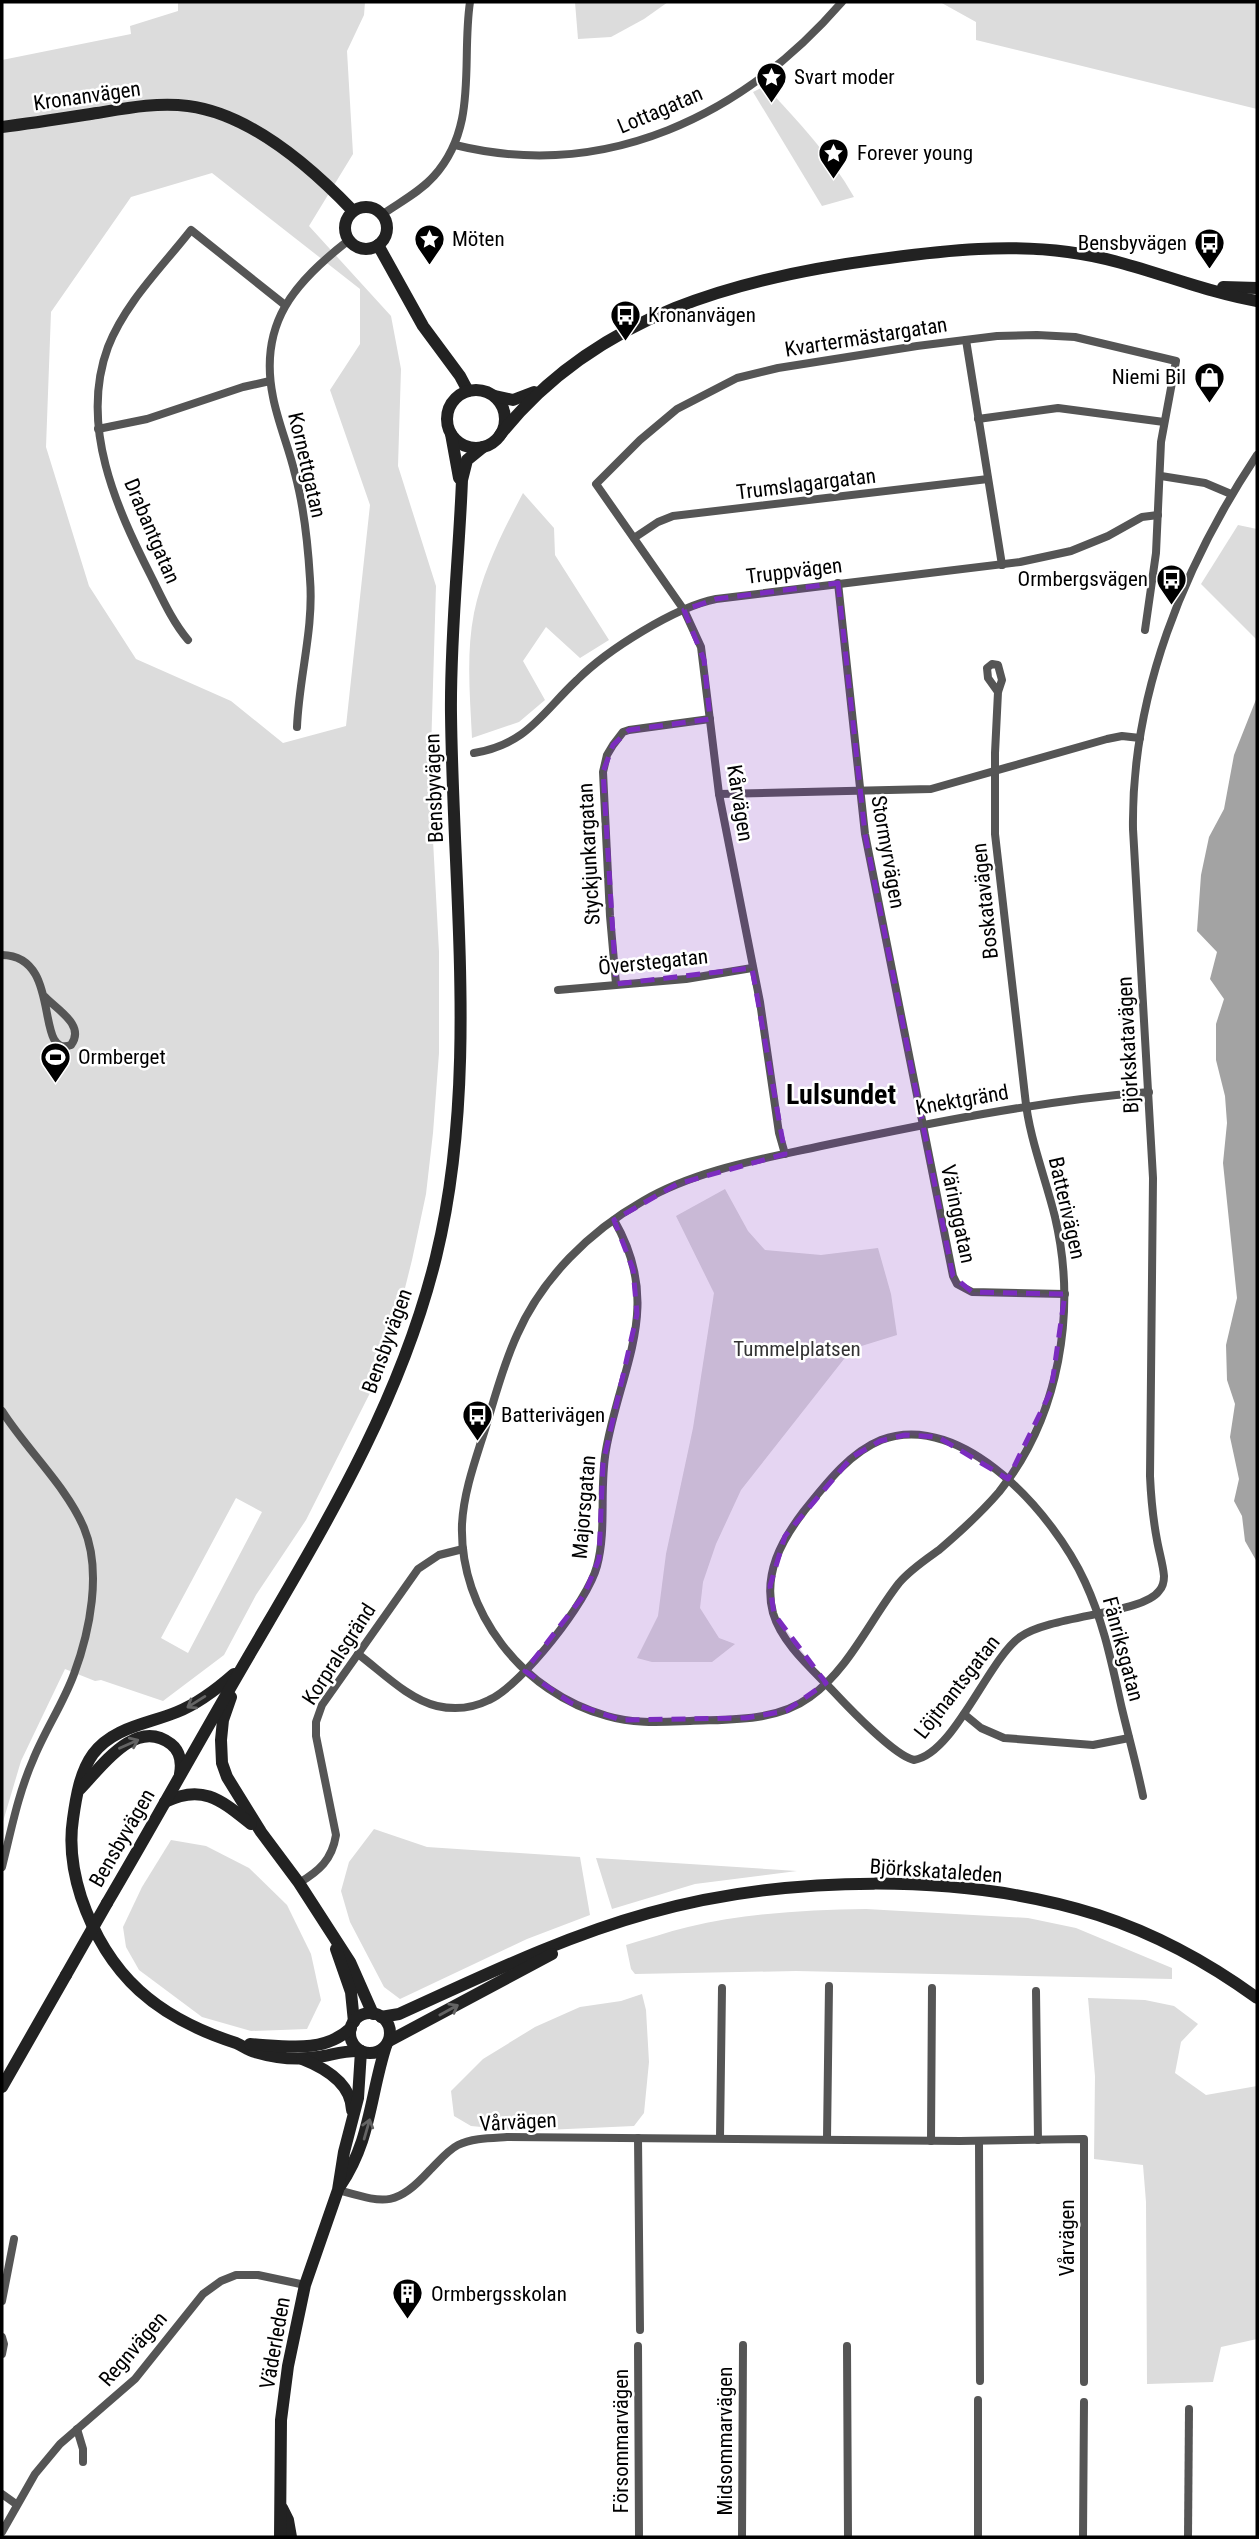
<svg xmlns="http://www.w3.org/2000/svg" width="1259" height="2539" font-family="'Roboto Condensed',sans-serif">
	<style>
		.green { fill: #dcdcdc; fill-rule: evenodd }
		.water { fill: #a3a3a3 }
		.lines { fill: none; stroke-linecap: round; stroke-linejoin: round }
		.street { stroke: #555; stroke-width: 8 }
		.secondary { stroke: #222; stroke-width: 12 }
		.secondary-bridge { stroke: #222; stroke-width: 12 }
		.oneway { stroke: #646464 }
		.marked { fill: #7b2cbf; fill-opacity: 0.2; stroke: #7b2cbf; stroke-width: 5; stroke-dasharray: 14 9; stroke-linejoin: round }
		.labels { text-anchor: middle; stroke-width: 5; stroke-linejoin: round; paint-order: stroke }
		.poi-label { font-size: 21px; fill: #000; stroke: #fff; text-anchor: start }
		.street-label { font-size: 21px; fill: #000; stroke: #fff }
		.park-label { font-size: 21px; fill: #333; stroke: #fff }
		.district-label { font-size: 28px; font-weight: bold; fill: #000; stroke: #fff }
	</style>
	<rect width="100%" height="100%" fill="#fff"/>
	<g class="green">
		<path d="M178 2H365L364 15 347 51 353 154 309 226 391 316 401 369 398 466 436 586 430 784 439 952V1053L433 1133 426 1194 412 1260 395 1328 370 1393 306 1520 256 1595 224 1655 163 1701 101 1680 95 1681 65 1669 21 1761 2 1825V60L131 34 130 26 178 11ZM212 173 360 289V344L330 390 370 505 346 726 283 743 231 701 136 659 89 586 46 447 51 312 131 197ZM236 1498 262 1512 188 1653 161 1638Z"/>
		<polygon points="575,2 668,2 644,19 611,37 578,39"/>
		<polygon points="940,2 1257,2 1257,109 976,40 976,22"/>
		<path d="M765 86C798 121 830 155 854 197L822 206 753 92Z"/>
		<path d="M523 493 554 528 555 555 609 640 580 658 546 627 523 661 545 700 519 722 472 738C470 697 466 653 474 613 483 570 503 531 523 493Z"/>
		<polygon points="1238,525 1257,529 1257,640 1201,584"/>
		<polygon points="725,1189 748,1231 765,1250 821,1255 878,1248 891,1294 897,1335 855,1348 844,1359 741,1490 716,1544 703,1582 700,1608 719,1638 735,1644 712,1662 652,1662 637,1658 658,1616 666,1554 693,1428 714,1293 676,1216"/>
		<polygon points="374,1829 427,1847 580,1857 590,1915 527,1939 400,1999 384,1987 350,1922 341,1891 349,1862"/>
		<polygon points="171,1840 206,1846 249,1868 287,1905 311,1954 321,2000 307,2029 251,2031 202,2017 139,1970 126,1947 123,1927 142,1887"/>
		<polygon points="596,1858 797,1871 695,1884 612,1909"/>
		<path d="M866 1909 1028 1918 1076 1928 1172 1968V1979L796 1971 635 1974 631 1969 626 1945C647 1939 667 1932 688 1927 746 1913 806 1910 866 1909Z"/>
		<polygon points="642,1994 646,2010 649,2062 644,2113 634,2126 523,2131 471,2126 454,2116 451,2091 483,2059 535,2027 580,2007 621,2001"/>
		<polygon points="1088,1998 1145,2000 1174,2006 1198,2024 1181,2042 1175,2073 1206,2095 1257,2086 1257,2339 1221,2347 1213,2382 1147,2384 1146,2202 1143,2165 1094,2159 1095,2076"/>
	</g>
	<polygon class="water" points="1257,697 1257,1562 1245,1541 1242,1516 1234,1501 1239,1479 1230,1437 1235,1404 1227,1380 1226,1345 1237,1298 1223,1163 1227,1123 1225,1096 1216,1060 1216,1024 1224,999 1210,979 1217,952 1197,931 1201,875 1209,837 1224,809 1234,755"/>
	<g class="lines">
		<g class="street">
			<path d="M455 145C606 182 743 116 842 2"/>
			<path d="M383 214C400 202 420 192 434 176 479 126 461 62 470 2"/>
			<polyline points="966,340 1002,565"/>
			<polyline points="978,419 1058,408 1164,422"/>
			<polyline points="98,429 147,419 243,387 270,381"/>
			<polyline points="1161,476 1205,483 1231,494"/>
			<polyline points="634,538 658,522 673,516 988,479"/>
			<polyline points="838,583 865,834 953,1276 957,1284 972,1292 1065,1294"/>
			<path d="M188 640C172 621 162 598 151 576 116 507 79 425 108 347 125 303 162 267 191 230L285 305"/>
			<path d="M998 692 988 678 987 668 992 664 998 665 1002 680 998 692 995 753V834L1025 1096C1029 1138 1045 1176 1055 1217 1077 1310 1060 1416 999 1492 981 1513 960 1532 939 1550 925 1560 910 1570 899 1583 870 1620 849 1669 810 1697 776 1722 730 1719 690 1721 662 1722 634 1724 607 1716 523 1693 459 1612 462 1524 464 1489 477 1456 487 1423 496 1393 504 1363 517 1335 542 1278 590 1231 643 1201 696 1170 762 1159 821 1146 930 1123 1038 1101 1149 1092"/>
			<path d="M297 727C299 677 314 629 310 579 308 545 304 507 295 474 289 448 278 423 273 397 258 323 295 282 349 240"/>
			<path d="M474 753C527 744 541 714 577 680 607 650 675 607 716 599L1020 562 1071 551 1108 536 1142 517 1158 515"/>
			<polyline points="719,794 931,789 1107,739 1122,736 1140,738"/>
			<path d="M2 955C64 956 33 1059 71 1045 86 1025 56 1009 44 996"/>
			<polyline points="616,984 610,916 603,772 607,755 613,745 623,732 629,730 710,719"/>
			<polyline points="558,990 686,979 752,968"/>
			<polyline points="785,1154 779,1133 760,1002 719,794 701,647 684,610 596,484 640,440 677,409 737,378 778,368 917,346 997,336 1037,335 1075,337 1176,361 1161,442 1156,553 1145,630"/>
			<path d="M2 1411C26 1449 67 1487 84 1528 102 1571 90 1631 74 1674 63 1704 45 1730 33 1760 18 1794 11 1831 2 1867"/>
			<path d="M358 1654C382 1672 408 1699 437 1706 455 1710 473 1708 489 1700 522 1685 588 1601 597 1566 607 1528 599 1489 606 1450 621 1365 664 1306 614 1220"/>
			<polyline points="964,1714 981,1728 1004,1738 1093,1745 1129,1738"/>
			<path d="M1143 1796C1137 1767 1129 1738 1122 1709 1112 1665 1104 1623 1085 1582 1055 1516 963 1409 881 1440 849 1453 825 1485 804 1511 781 1541 763 1574 773 1613 782 1644 813 1670 834 1692 849 1708 895 1756 914 1760 954 1754 988 1660 1020 1637 1050 1615 1143 1614 1159 1591 1163 1587 1164 1582 1164 1576 1163 1564 1159 1552 1157 1540 1153 1519 1151 1498 1150 1476L1153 1178 1133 829C1131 695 1184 565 1257 455"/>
			<path d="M299 1883C319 1871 332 1860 336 1835L316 1736V1722L322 1705 418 1569 439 1555 463 1549"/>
			<polyline points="1036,1991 1038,2140"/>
			<polyline points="638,2138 640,2330"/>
			<polyline points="720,2138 722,1988"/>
			<polyline points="827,2139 829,1986"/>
			<polyline points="931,2141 932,1988"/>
			<polyline points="979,2141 980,2381"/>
			<path d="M338 2190C385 2203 395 2208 430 2170 438 2162 448 2150 458 2145 472 2138 492 2138 507 2137L960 2141 1084 2139V2382"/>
			<polyline points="2,2301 14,2239"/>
			<polyline points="2,2337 4,2344 2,2354"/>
			<polyline points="638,2346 639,2537"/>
			<polyline points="847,2346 848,2537"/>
			<polyline points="978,2400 978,2537"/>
			<polyline points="77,2429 83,2449 83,2462"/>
			<polyline points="2,2494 16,2504"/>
			<polyline points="2,2532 35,2474 60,2444 135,2379 203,2294 221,2281 236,2275 258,2275 305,2285"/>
			<polyline points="742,2537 743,2345"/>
			<polyline points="1083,2537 1084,2402"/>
			<polyline points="1188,2537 1189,2409"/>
		</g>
		<g class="secondary">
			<path d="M2 127C34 123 65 118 97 113 127 108 158 102 188 106 251 114 311 167 353 211"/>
			<circle cx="366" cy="228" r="21"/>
			<polyline points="378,245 423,326 460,376 468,391"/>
			<polyline points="1223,287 1257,288"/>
			<circle cx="476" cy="419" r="29"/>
			<polyline points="495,396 513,400 534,392"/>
			<polyline points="451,434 459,478"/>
			<path d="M500 435C596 314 742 276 889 258 948 250 1009 244 1068 252 1133 260 1193 290 1257 301"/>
			<path d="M234 1674C217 1689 197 1704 177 1712 148 1724 113 1727 93 1754 80 1772 76 1797 73 1819 69 1845 73 1872 81 1897 108 1977 158 2018 236 2043 243 2046 248 2050 255 2052 275 2058 298 2060 318 2057 332 2055 345 2050 360 2051"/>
			<polyline points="231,1697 223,1720 221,1740 222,1763 227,1777 261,1832 299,1883 350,1962 373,2014"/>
			<path d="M80 1789C100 1769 135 1716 171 1744 180 1751 182 1763 180 1774"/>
			<path d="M165 1802C203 1783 222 1801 251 1824"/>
			<path d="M107 1903C157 1818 204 1732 254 1647 327 1522 401 1400 436 1257 479 1081 453 894 451 714 450 636 459 558 462 480L467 460 483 447"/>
			<polyline points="336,1949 351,1992 354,2022"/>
			<circle cx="370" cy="2033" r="20"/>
			<path d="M381 2017 399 2014C481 1977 562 1937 649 1913 786 1875 962 1872 1098 1915 1156 1934 1209 1963 1257 1998"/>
			<polyline points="389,2041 552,1954"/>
			<path d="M250 2044C285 2046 323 2054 351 2028"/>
			<path d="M302 2059C325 2068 351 2083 352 2110"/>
			<polyline points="2,2087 66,1975"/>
			<path d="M340 2186C371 2141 370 2095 386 2046"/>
			<polyline points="282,2508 288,2520 291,2537"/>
			<polyline points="280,2537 281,2420 288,2366 305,2285 338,2190 344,2152 358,2098 361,2051"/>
		</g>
		<polyline class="secondary-bridge" points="66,1975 107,1903"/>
	</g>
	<defs><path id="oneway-shaft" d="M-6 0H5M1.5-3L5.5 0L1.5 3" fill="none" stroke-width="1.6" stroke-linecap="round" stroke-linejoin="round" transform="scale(1.75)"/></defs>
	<g class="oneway">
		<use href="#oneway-shaft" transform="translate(196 1702) rotate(148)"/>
		<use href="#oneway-shaft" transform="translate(129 1744) rotate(-24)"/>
		<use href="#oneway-shaft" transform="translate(449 2010) rotate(-29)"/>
		<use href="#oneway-shaft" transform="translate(367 2129) rotate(-74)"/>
	</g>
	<path class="marked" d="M838 583 865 834 953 1276 972 1292 1065 1294 1051 1391 1008 1479 938 1437 905 1435 880 1441 852 1457 785 1536 770 1586 774 1614 826 1683 786 1711 746 1718 621 1720 571 1703 525 1671 584 1595 599 1559 603 1463 637 1314 633 1269 614 1220 677 1184 785 1154 752 968 616 984 603 772 613 745 629 730 710 719 704 660 684 610 716 599Z"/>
	<defs>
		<symbol id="sight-pin" viewBox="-11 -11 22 30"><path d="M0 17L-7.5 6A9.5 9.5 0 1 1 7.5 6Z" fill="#000" stroke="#fff"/><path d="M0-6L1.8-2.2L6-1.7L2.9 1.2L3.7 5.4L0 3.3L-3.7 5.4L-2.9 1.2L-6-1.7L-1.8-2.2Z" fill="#fff"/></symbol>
		<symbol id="bus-pin" viewBox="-11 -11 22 30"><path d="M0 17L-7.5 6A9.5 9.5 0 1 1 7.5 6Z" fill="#000" stroke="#fff"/><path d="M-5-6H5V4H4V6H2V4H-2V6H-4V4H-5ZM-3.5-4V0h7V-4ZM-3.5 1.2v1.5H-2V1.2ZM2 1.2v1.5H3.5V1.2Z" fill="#fff"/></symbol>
		<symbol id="shop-pin" viewBox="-11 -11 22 30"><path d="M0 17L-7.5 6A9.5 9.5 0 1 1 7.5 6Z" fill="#000" stroke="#fff"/><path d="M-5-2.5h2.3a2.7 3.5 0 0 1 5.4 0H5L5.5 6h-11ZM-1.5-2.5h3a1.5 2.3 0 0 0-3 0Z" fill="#fff"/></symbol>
		<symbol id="stadium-pin" viewBox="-11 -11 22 30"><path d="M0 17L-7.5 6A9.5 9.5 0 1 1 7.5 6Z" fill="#000" stroke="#fff"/><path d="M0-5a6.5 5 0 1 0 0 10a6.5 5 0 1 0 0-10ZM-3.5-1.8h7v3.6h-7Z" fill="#fff"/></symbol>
		<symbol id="building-pin" viewBox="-11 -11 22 30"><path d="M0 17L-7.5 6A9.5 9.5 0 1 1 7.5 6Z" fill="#000" stroke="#fff"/><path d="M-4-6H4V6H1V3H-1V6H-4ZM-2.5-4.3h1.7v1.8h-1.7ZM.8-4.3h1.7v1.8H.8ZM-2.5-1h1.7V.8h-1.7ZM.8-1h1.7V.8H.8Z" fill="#fff"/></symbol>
	</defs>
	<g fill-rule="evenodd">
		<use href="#sight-pin" x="754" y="60" width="35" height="47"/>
		<use href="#sight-pin" x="816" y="136" width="35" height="47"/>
		<use href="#sight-pin" x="412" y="222" width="35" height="47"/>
		<use href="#bus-pin" x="1192" y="226" width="35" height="47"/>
		<use href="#bus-pin" x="608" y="298" width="35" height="47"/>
		<use href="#shop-pin" x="1192" y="360" width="35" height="47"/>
		<use href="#bus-pin" x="1154" y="562" width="35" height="47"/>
		<use href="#stadium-pin" x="38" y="1040" width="35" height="47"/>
		<use href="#bus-pin" x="460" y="1398" width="35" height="47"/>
		<use href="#building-pin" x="390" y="2276" width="35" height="47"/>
	</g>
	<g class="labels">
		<g class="poi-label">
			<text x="794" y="84">Svart moder</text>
			<text x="857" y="160">Forever young</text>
			<text x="452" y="246">Möten</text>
			<text x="1187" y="250" text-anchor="end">Bensbyvägen</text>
			<text x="648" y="322">Kronanvägen</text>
			<text x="1186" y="384" text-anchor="end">Niemi Bil</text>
			<text x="1148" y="586" text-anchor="end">Ormbergsvägen</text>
			<text x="78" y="1064">Ormberget</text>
			<text x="501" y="1422">Batterivägen</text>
			<text x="431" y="2301">Ormbergsskolan</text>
		</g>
		<g class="street-label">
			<text transform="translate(87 96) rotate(-8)" y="7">Kronanvägen</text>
			<text transform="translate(660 110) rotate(-23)" y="7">Lottagatan</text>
			<text transform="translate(866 337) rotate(-9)" y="7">Kvartermästargatan</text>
			<text transform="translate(307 465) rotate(77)" y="7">Kornettgatan</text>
			<text transform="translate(806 484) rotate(-7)" y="7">Trumslagargatan</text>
			<text transform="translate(152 531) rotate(67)" y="7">Drabantgatan</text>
			<text transform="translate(794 571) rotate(-7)" y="7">Truppvägen</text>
			<text transform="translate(434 788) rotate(-92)" y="7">Bensbyvägen</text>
			<text transform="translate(740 803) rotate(81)" y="7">Kårvägen</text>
			<text transform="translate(888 852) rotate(80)" y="7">Stormyrvägen</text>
			<text transform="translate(589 854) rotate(-93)" y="7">Styckjunkargatan</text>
			<text transform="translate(985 901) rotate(-96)" y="7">Boskatavägen</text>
			<text transform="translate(653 962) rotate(-6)" y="7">Överstegatan</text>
			<text transform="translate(1128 1045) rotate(-93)" y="7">Björkskatavägen</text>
			<text transform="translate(962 1100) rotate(-10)" y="7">Knektgränd</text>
			<text transform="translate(1067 1208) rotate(77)" y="7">Batterivägen</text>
			<text transform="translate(958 1214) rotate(78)" y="7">Väringgatan</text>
			<text transform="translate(387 1341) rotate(-70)" y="7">Bensbyvägen</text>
			<text transform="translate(584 1507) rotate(-85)" y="7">Majorsgatan</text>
			<text transform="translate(1123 1649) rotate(75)" y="7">Fänriksgatan</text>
			<text transform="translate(339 1654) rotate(-57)" y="7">Korpralsgränd</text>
			<text transform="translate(957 1687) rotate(-52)" y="7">Löjtnantsgatan</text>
			<text transform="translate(122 1838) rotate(-60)" y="7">Bensbyvägen</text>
			<text transform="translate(936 1871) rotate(4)" y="7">Björkskataleden</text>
			<text transform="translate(518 2122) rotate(-3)" y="7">Vårvägen</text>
			<text transform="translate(1067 2238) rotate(-90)" y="7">Vårvägen</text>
			<text transform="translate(275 2343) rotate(-80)" y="7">Väderleden</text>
			<text transform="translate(133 2349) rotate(-49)" y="7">Regnvägen</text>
			<text transform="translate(621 2441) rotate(-90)" y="7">Försommarvägen</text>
			<text transform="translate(725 2441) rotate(-90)" y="7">Midsommarvägen</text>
		</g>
		<g class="park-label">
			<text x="797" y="1356">Tummelplatsen</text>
		</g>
		<g class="district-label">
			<text x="841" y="1104">Lulsundet</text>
		</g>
	</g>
	<rect width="1259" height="2539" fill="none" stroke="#000000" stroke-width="7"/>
</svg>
